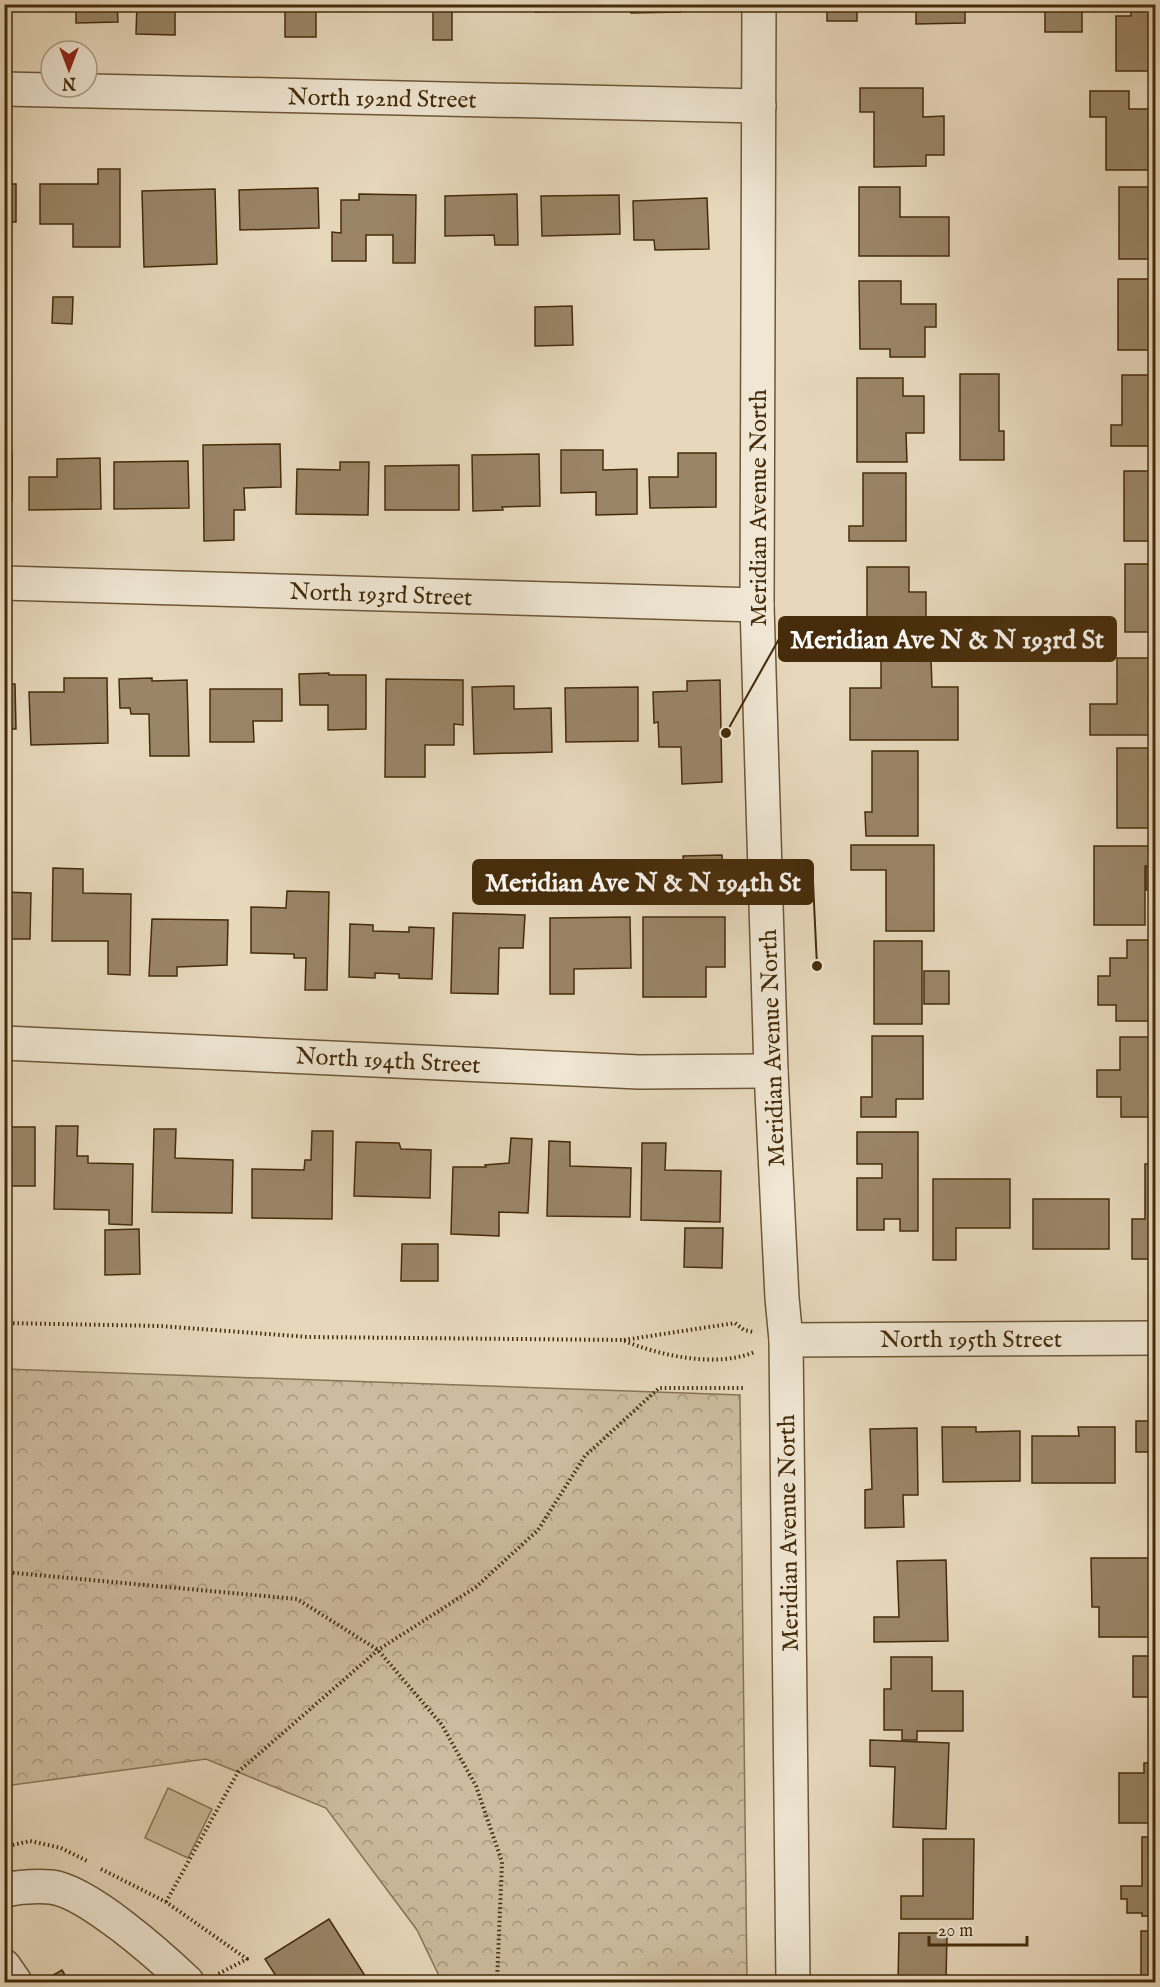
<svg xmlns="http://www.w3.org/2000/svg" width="1160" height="1987" font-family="'IM FELL English',serif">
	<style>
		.forest { fill: url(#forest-crowns); stroke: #897454; stroke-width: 1.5 }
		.park { fill: #ccbb9e; stroke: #897454; stroke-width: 1.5 }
		.building { fill: #9a8567; stroke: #462c0a; stroke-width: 1.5 }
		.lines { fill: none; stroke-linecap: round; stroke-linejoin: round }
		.minor-casing { stroke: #6e5736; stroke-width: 36 }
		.path { stroke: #462c0a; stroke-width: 4; stroke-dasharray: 1.5 3; stroke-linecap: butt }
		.minor { stroke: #efe6d3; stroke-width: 33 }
		.labels { text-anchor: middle; stroke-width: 4.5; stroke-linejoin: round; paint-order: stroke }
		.street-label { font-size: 24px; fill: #462c0a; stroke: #efe6d3 }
		.leader { fill: none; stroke: #462c0a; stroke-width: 2 }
		.callout-dot { fill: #462c0a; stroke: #efe6d3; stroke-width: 2 }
		.callout { fill: #462c0a; stroke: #462c0a; stroke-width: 2 }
		.callout-label { font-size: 26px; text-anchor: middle; font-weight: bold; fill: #fff }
	</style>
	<defs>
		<pattern id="forest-crowns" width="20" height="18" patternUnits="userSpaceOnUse" patternTransform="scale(1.5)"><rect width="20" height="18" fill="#ccbb9e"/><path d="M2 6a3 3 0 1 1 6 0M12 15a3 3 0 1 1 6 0" fill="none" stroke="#a7987f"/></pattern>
	</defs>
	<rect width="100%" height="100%" fill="#e7d8bc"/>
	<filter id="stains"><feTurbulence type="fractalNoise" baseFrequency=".00333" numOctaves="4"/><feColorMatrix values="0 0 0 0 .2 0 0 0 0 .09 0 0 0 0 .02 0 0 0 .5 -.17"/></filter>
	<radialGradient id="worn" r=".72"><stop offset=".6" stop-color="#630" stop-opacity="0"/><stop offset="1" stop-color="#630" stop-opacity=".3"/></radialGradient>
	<polygon class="forest" points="5,1369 740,1395 747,1982 442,1982 417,1930 326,1808 206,1759 5,1786"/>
	<polygon class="park" points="168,1788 212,1809 188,1858 145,1838"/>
	<g class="building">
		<polygon points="76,4 117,4 118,22 76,23"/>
		<polygon points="137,4 175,4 175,35 136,34"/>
		<polygon points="243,4 316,4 316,37 285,37 285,9 243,9"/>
		<polygon points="337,4 417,4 417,8 337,10"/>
		<polygon points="433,4 511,4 511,10 452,10 452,40 433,40"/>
		<polygon points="535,4 614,4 614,11 535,12"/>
		<polygon points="630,4 681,4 681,12 631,13"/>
		<rect x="827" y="4" width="30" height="17"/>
		<polygon points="916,4 988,4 988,9 965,9 965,23 916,24"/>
		<polygon points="1010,4 1094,4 1094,9 1082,9 1082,32 1045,32 1045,8 1010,8"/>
		<polygon points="1131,4 1156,4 1156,71 1116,71 1116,16 1131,16"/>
		<polygon points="860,88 923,88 923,117 944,116 944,155 926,155 926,166 874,167 874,112 860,112"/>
		<polygon points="1090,91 1129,91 1129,109 1156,109 1156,170 1106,170 1106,117 1090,117"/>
		<polygon points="98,169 120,169 120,247 73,247 73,224 40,224 40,184 98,184"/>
		<rect x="4" y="184" width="12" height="38"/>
		<polygon points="859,187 900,187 900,217 949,217 949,256 859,256"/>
		<rect x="1119" y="187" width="37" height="72"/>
		<polygon points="318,188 319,228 240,230 239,190"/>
		<polygon points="215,189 217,264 144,267 142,191"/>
		<polygon points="359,194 416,195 415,263 393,263 393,235 366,235 366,261 332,261 332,232 341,233 341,200 359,200"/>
		<polygon points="517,194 518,245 495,245 494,235 445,236 445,196"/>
		<polygon points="619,195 620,234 542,236 541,196"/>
		<polygon points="707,198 709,249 655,250 654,240 634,240 633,201"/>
		<rect x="1118" y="279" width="38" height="71"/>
		<polygon points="859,281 901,281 901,304 936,304 936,327 925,327 925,357 890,357 890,349 860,349"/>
		<polygon points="53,297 73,297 72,324 52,323"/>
		<polygon points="572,306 573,345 535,346 535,307"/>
		<polygon points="960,374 999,374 999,431 1004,431 1004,460 960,460"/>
		<polygon points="1122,375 1156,375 1156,446 1111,446 1111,425 1122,425"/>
		<polygon points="857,378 903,378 903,396 924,396 924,433 906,433 907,462 857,462"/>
		<polygon points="280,444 281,487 244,488 245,510 234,510 234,540 204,541 203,445"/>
		<polygon points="561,450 603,450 603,470 637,469 637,514 596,515 596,492 561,493"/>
		<rect x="4" y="451" width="8" height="49"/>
		<polygon points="678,453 716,453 716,507 650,508 649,477 678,477"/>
		<polygon points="539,454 540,506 502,507 503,510 473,511 472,455"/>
		<polygon points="100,458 101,509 29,510 29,477 57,477 57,459"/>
		<polygon points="188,461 189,508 114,509 114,462"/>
		<polygon points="340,462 369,462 368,515 296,514 297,469 340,470"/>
		<polygon points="459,465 459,510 385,510 385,466"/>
		<rect x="1124" y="471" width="32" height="70"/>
		<polygon points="863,473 906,473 906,541 849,541 849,526 863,526"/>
		<rect x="1125" y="564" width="31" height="68"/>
		<polygon points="867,567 909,567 909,592 926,592 926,636 867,636"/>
		<polygon points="881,658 931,658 932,687 958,687 958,740 850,740 850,688 881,688"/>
		<polygon points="1117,658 1156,658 1156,735 1090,735 1090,704 1117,704"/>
		<polygon points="329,673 329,675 366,675 366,729 328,730 328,705 300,705 299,674"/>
		<polygon points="64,678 107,678 108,743 31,745 29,692 64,692"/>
		<polygon points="152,678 152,681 187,680 189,756 150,756 149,714 131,714 130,708 120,708 119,679"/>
		<polygon points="386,679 463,680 463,725 454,724 454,745 425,745 425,777 385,777"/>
		<polygon points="720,680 722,782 682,784 681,747 659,747 658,722 654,723 653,692 687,691 687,681"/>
		<polygon points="4,684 15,684 16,729 4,729"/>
		<polygon points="514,686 514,709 551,708 552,752 474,754 472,687"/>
		<polygon points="638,687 638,741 566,742 565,688"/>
		<polygon points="210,689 282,689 282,721 253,721 254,742 210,742"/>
		<rect x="1117" y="748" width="39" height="80"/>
		<polygon points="872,751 918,751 918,836 866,836 865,812 872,812"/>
		<polygon points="851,845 934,845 934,931 886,931 886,870 851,870"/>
		<polygon points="1094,846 1156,846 1156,866 1145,866 1145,925 1094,925"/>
		<polygon points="722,855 724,892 685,893 683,856"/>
		<rect x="1146" y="867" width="10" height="23"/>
		<polygon points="53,868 83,869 83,893 131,894 130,975 108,974 108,941 52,941"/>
		<polygon points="287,891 329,892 327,990 305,990 306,958 294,958 294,954 251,953 251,907 286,908"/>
		<polygon points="4,892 31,893 30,939 4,939"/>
		<polygon points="453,913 525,915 523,948 499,948 498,994 451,993"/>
		<polygon points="630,917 631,968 574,969 574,994 550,994 550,918"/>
		<polygon points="643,917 725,917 725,967 706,967 706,997 643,997"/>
		<polygon points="152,919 228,920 227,965 177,967 177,976 149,976"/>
		<polygon points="350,924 373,925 373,931 409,932 409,927 434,928 432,979 399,978 399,974 375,973 375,978 349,977"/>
		<polygon points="1127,940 1156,940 1156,1021 1116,1021 1116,1005 1098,1005 1098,976 1110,976 1110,958 1127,958"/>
		<rect x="874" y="941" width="48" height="83"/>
		<rect x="924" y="971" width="25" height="33"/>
		<polygon points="872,1036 923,1036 923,1099 896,1099 896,1117 861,1117 861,1097 872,1097"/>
		<polygon points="1120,1037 1156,1037 1156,1117 1121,1117 1121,1097 1097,1097 1097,1070 1120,1070"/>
		<polygon points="56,1126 78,1126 77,1156 88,1156 88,1163 133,1164 132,1225 109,1224 109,1210 54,1209"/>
		<polygon points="8,1127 35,1127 35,1186 4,1186 4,1138 8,1138"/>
		<polygon points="154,1129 176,1129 175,1158 233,1160 232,1213 152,1212"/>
		<polygon points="312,1131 333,1131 332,1219 252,1218 252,1169 304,1170 305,1160 311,1160"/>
		<polygon points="857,1132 918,1132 918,1231 900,1231 900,1219 884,1219 884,1230 857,1230 857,1178 882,1178 882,1164 857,1164"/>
		<polygon points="511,1138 532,1139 528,1213 499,1212 499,1236 451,1234 453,1167 486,1167 485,1165 509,1163"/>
		<polygon points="549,1141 570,1142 570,1166 631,1168 630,1217 547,1216"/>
		<polygon points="356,1142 399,1143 401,1149 431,1150 430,1198 354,1196"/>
		<polygon points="642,1143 666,1143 665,1170 721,1171 720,1222 641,1220"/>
		<polygon points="1145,1164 1156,1164 1156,1259 1132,1259 1132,1219 1145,1219"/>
		<polygon points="933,1179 1010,1179 1010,1228 956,1228 956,1260 933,1260"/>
		<rect x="1033" y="1199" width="76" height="50"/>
		<polygon points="685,1228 723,1228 722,1268 684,1267"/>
		<polygon points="139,1229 140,1274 105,1275 105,1230"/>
		<polygon points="402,1244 438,1244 438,1281 401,1281"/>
		<polygon points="1136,1421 1156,1421 1156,1520 1150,1520 1150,1452 1136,1452"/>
		<polygon points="942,1427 976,1427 976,1432 1020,1431 1020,1481 943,1482"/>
		<polygon points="1078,1427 1115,1427 1115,1483 1032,1483 1032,1436 1079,1436"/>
		<polygon points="917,1428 918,1495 903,1495 904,1527 865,1528 865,1490 872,1489 870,1429"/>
		<polygon points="1091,1558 1156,1558 1156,1637 1099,1637 1099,1607 1092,1607"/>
		<polygon points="946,1560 948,1641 874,1642 874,1617 899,1617 897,1561"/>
		<polygon points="1133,1656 1156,1656 1156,1732 1155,1697 1133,1697"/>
		<polygon points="891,1657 932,1657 932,1691 963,1691 963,1731 917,1731 917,1740 902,1740 902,1730 884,1730 884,1689 891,1689"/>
		<polygon points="870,1740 949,1743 946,1829 893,1827 895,1767 870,1766"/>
		<polygon points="1144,1763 1156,1763 1156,1823 1119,1823 1119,1773 1144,1773"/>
		<polygon points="1142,1837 1156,1837 1156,1916 1142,1916 1142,1913 1127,1913 1127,1899 1121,1899 1121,1886 1142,1886"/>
		<polygon points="923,1839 974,1839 973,1919 901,1919 901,1896 923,1896"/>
		<polygon points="329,1919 369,1982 280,1982 265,1959"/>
		<rect x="1141" y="1931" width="15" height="51"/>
		<polygon points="899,1933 947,1933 946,1982 898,1982"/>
		<polygon points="62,1970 69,1982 41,1982"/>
	</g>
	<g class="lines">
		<defs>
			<g id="minor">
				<polyline points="759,4 757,605 771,1071 782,1298 786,1340 793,1982"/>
				<polyline points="4,89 759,106"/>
				<polyline points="4,583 757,605"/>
				<polyline points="4,1043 639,1072 771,1071"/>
				<polyline points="786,1340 1156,1338"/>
				<path d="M4 1890C19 1887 36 1886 51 1887 87 1891 160 1956 187 1982"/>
				<polyline points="4,1966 15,1982"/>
			</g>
		</defs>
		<use href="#minor" class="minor-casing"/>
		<g class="path">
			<path d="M4 1323 160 1326 308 1337 622 1340C661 1356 715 1368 755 1352"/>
			<polyline points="624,1340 735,1323 744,1330 753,1332"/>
			<polyline points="4,1572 297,1599 378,1650 442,1725 476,1786 502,1862 497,1982"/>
			<polyline points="4,1847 30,1841 61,1848 89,1862"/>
			<polyline points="101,1869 166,1902 247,1959 218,1974"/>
			<polyline points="166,1902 238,1772 378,1650 476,1587 538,1530 585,1456 659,1388 745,1388"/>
		</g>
		<use href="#minor" class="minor"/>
	</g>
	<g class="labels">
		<g class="street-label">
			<text transform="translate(382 98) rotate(1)" y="8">North 192nd Street</text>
			<text transform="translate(758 508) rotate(-90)" y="8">Meridian Avenue North</text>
			<text transform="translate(381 594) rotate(2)" y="8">North 193rd Street</text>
			<text transform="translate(772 1048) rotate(-92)" y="8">Meridian Avenue North</text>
			<text transform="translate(388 1060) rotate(3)" y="8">North 194th Street</text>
			<text x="971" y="1347">North 195th Street</text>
			<text transform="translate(788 1533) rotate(-91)" y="8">Meridian Avenue North</text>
		</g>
	</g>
	<path class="leader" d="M726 733L779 639M817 966L813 882"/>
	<g class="callout-dot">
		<circle cx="726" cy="733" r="6"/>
		<circle cx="817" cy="966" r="6"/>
	</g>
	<g class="callout">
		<rect x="779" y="617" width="337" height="44" rx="6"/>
		<rect x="473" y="860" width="340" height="44" rx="6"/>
	</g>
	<g class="callout-label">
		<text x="947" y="648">Meridian Ave N &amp; N 193rd St</text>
		<text x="643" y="891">Meridian Ave N &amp; N 194th St</text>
	</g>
	<rect width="1160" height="1987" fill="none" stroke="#e7d8bc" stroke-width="24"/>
	<rect x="6" y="6" width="1148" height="1975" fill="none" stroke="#462c0a" stroke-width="3"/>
	<rect x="12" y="12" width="1136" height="1963" fill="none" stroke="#462c0a" stroke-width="1.5"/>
	<g transform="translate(69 69) rotate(180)"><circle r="28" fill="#efe6d3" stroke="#ab9c83" stroke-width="1.5"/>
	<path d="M0-4.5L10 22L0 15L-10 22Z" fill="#8f2418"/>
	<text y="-9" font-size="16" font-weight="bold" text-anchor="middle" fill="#462c0a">N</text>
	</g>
	<path d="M929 1936v9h98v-9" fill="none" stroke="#462c0a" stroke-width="3"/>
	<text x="938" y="1936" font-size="18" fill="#462c0a" stroke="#efe6d3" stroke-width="4.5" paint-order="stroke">20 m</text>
	<rect width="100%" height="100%" filter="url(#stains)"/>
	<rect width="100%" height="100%" fill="url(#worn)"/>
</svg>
